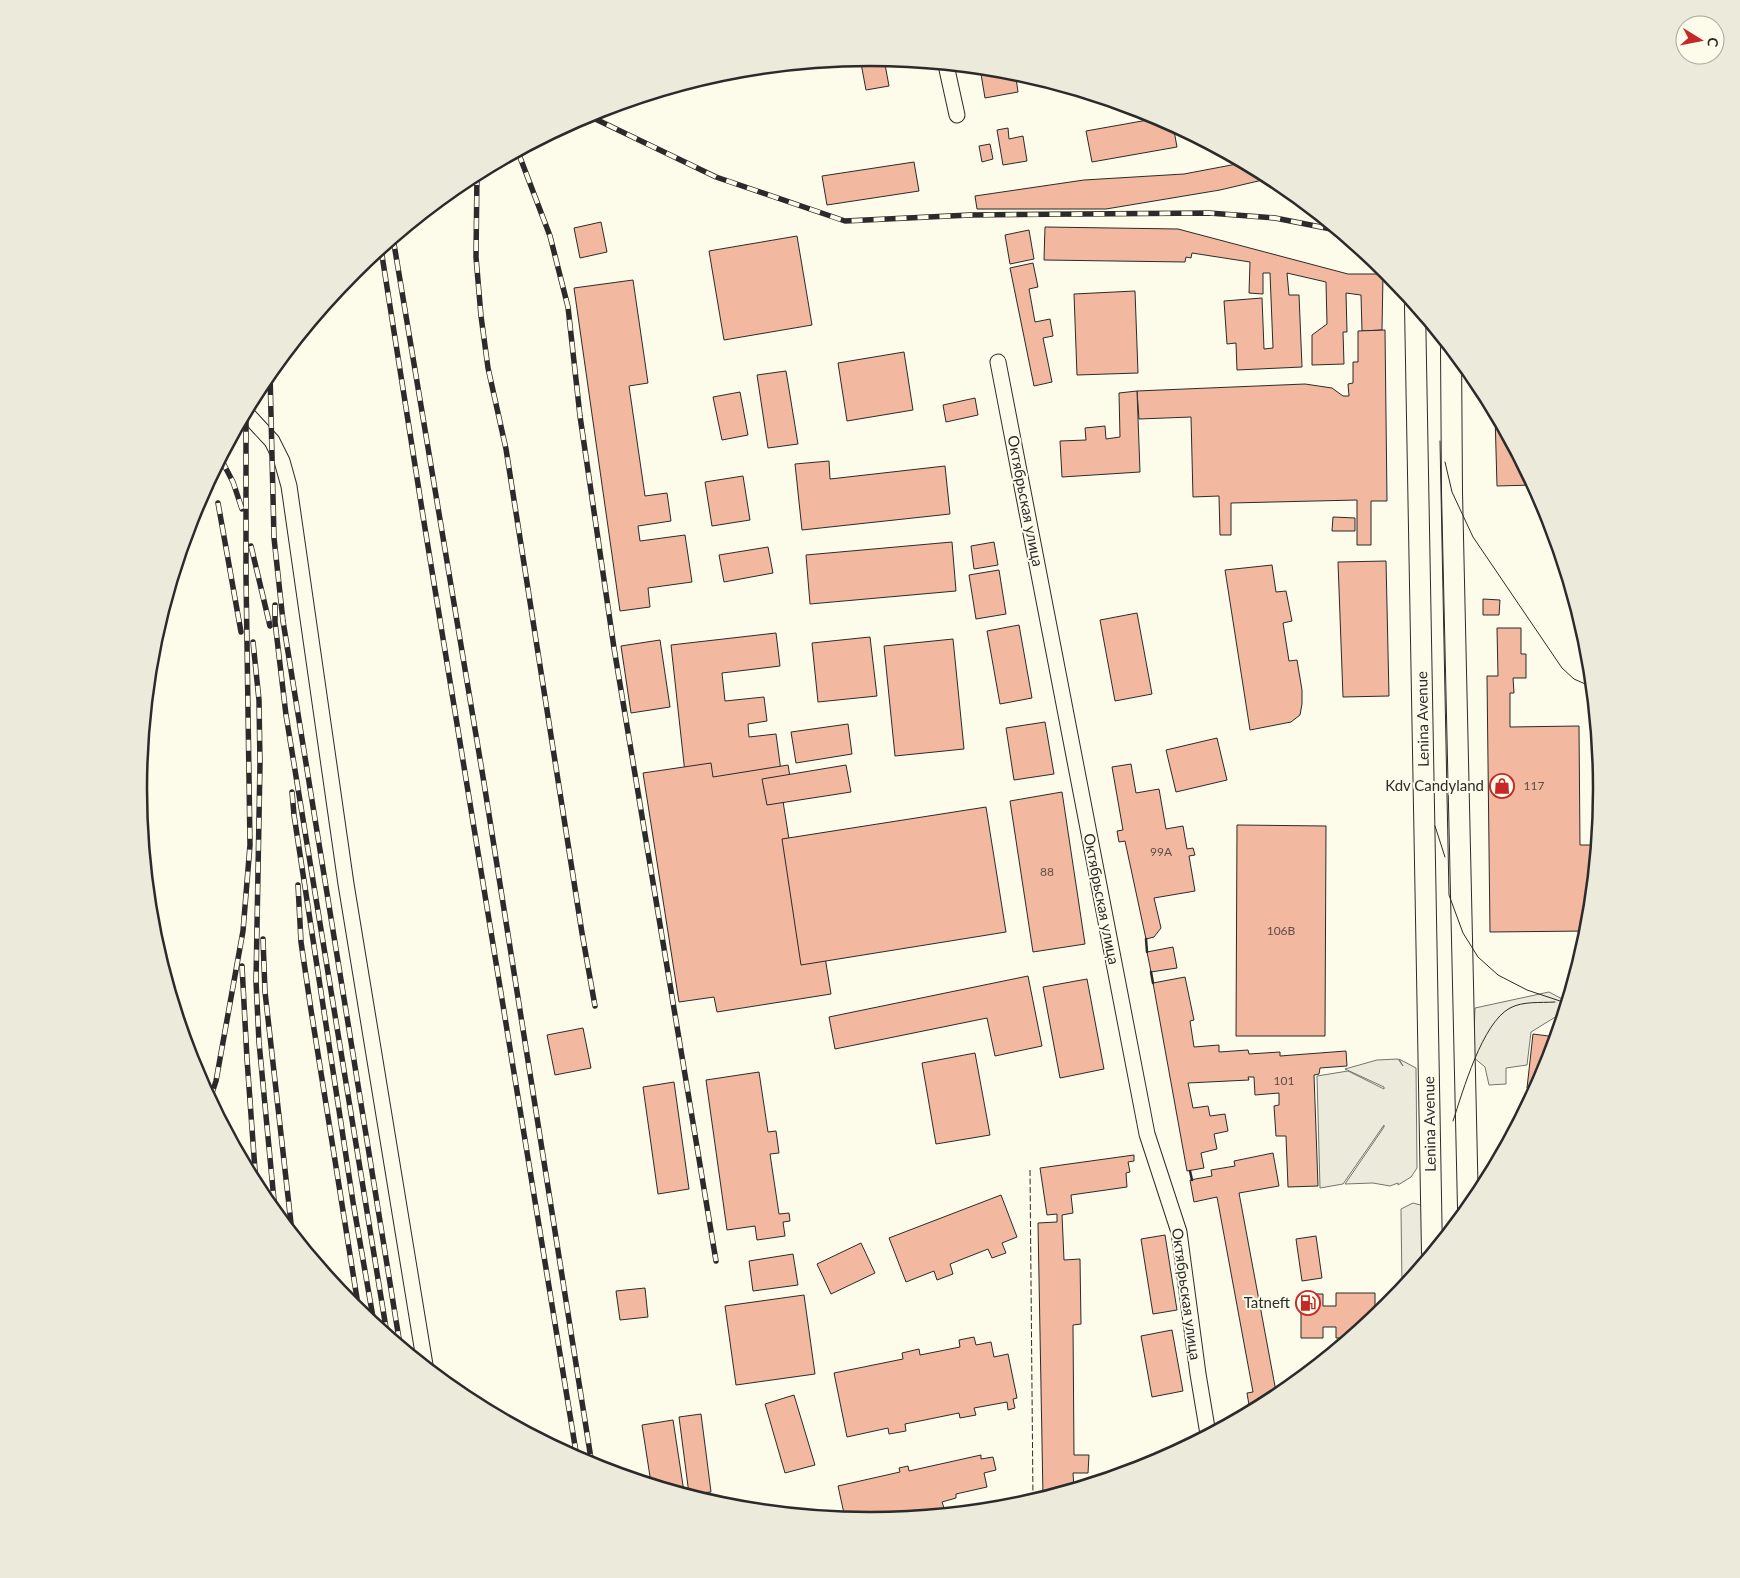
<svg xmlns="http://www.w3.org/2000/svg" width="1740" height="1578" font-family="Lato,sans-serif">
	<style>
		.green { fill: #ecebdb; stroke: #74746e }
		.building { fill: #f2b8a0; stroke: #2b2b2b }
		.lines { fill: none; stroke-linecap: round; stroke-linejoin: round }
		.street-casing { stroke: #2b2b2b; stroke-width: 17 }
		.secondary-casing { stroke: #2b2b2b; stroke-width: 22 }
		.street { stroke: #fdfbea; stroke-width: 15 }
		.secondary { stroke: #fdfbea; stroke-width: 20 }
		.tram { stroke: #2b2b2b; stroke-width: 1 }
		.rail-casing { stroke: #2b2b2b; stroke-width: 5.5 }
		.rail { stroke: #fdfbea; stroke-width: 4; stroke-dasharray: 11; stroke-linecap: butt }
		.fence { stroke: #2b2b2b; stroke-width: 1; stroke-dasharray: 6 2.5; stroke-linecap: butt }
		.wall { stroke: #2b2b2b; stroke-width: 2.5 }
		.labels { text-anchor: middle; stroke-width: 4; stroke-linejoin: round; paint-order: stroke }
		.number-label { font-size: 12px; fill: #5d4e48 }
		.street-label { font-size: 15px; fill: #2b2b2b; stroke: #fdfbea }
		.poi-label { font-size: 15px; fill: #2b2b2b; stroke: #fdfbea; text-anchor: end }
		.rim { fill: none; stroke: #2b2b2b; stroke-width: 2.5 }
	</style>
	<rect width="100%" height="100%" fill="#fdfbea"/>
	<g class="green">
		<polygon points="1549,992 1566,1001 1562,1017 1557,1016 1531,1032 1527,1065 1506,1068 1506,1084 1489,1085 1485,1067 1473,1057 1475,1008"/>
		<polygon points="1398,1059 1403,1066 1399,1059 1416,1068 1417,1168 1411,1177 1398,1185 1398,1183 1390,1186 1373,1183 1345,1184 1384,1127 1384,1125 1343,1184 1320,1188 1317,1076 1348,1071 1384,1089 1384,1087 1345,1069 1377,1060"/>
		<polygon points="1413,1203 1424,1206 1425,1260 1402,1288 1401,1209"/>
	</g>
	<g class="building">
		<polygon points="860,58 884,59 889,86 866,90"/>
		<polygon points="980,68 1009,71 1010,79 1016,78 1018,92 985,98"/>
		<polygon points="1159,118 1173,125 1177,147 1092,162 1086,131"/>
		<polygon points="1008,128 1009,139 1023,136 1027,161 1003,165 997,130"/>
		<polygon points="990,144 993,159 982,162 979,146"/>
		<polygon points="914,162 919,191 827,205 822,176"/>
		<polygon points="1242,163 1271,178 1220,190 1106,209 977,209 975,196 1084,180 1184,174"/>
		<polygon points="601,222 607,252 580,258 574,228"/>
		<polygon points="1045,227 1178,229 1348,274 1383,274 1382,330 1362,331 1361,295 1346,293 1347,332 1343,332 1344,364 1312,365 1312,335 1327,324 1326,282 1287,273 1289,295 1299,295 1302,367 1237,370 1236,343 1227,344 1224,301 1262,298 1264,349 1273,348 1270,273 1263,273 1263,294 1249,293 1250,262 1192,253 1191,258 1186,257 1185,262 1044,260"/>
		<polygon points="1029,230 1034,259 1010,264 1005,235"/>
		<polygon points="797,236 812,325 724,340 709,251"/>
		<polygon points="1033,263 1038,287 1029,289 1035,322 1050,319 1053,336 1043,338 1052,382 1034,386 1010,268"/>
		<polygon points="633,280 648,383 629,386 645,496 667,493 671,521 638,526 640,541 685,535 692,582 648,588 650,607 620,611 574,288"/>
		<polygon points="1135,291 1138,373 1077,375 1074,294"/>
		<polygon points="1385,330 1387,501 1371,501 1371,545 1357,545 1357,500 1231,503 1231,535 1220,535 1219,496 1193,497 1191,417 1139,419 1137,391 1305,384 1332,388 1343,396 1349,396 1348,384 1353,383 1353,362 1358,362 1358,331"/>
		<polygon points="904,352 913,410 847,421 838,363"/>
		<polygon points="786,371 798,444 768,448 757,375"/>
		<polygon points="1137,391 1140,472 1062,477 1060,441 1086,440 1085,428 1105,426 1106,439 1120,437 1119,393"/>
		<polygon points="740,392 748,435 722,440 713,397"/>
		<polygon points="975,398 978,415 946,422 943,405"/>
		<polygon points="1495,415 1533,485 1497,486"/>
		<polygon points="829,461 830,479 945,466 950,514 802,530 795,464"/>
		<polygon points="743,476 750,520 712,526 705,482"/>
		<polygon points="1333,517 1355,518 1355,531 1332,531"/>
		<polygon points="952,542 956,591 810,604 806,555"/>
		<polygon points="994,542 998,565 974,569 971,546"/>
		<polygon points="768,547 773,573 724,582 719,555"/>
		<polygon points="1386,561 1389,696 1343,697 1338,562"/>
		<polygon points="1272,565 1276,592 1286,591 1292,621 1283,623 1289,661 1297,660 1302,690 1302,704 1300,715 1291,722 1250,730 1225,570"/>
		<polygon points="999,570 1006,614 976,619 969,575"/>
		<polygon points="1483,599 1500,600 1499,615 1483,615"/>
		<polygon points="1137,613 1152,694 1115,701 1100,620"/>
		<polygon points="1019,625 1032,698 1000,704 987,631"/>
		<polygon points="1497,628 1521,628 1521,654 1526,654 1526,678 1513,678 1514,693 1510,693 1510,727 1579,726 1580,845 1596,845 1588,931 1490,932 1487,676 1498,676"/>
		<polygon points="776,633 780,666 722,673 725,701 764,697 767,721 748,724 749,737 776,734 781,771 686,782 671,645"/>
		<polygon points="870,637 877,696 818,702 812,643"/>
		<polygon points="953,639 964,749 895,756 884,646"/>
		<polygon points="660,640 670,707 631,713 621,646"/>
		<polygon points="1045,722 1054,774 1014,780 1006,728"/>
		<polygon points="848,724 852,754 796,763 791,732"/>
		<polygon points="1217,738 1227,780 1176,792 1166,750"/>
		<polygon points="711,763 713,777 788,765 793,794 782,795 808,959 825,957 831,994 717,1012 714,997 679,1002 643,773"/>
		<polygon points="1131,764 1136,793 1159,789 1166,829 1183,826 1187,849 1193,848 1195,855 1189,856 1195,891 1154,898 1161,928 1154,937 1146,939 1125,841 1119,842 1117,831 1123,830 1112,767"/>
		<polygon points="846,765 851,792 767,805 762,779"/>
		<polygon points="1062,792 1085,944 1033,952 1010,801"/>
		<polygon points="986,807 1006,932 801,965 782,839"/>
		<polygon points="1237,825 1326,826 1325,1036 1236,1036"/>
		<polygon points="1173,947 1177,968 1151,972 1147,952"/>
		<polygon points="1028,976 1042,1046 995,1056 987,1018 835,1049 829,1017"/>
		<polygon points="1185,977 1194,1020 1190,1021 1194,1047 1219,1045 1219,1052 1248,1050 1249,1054 1280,1052 1280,1056 1346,1051 1347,1066 1320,1068 1319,1074 1314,1075 1318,1186 1288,1187 1286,1136 1276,1136 1274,1106 1279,1105 1279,1093 1255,1095 1254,1077 1248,1077 1249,1080 1188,1083 1193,1108 1208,1106 1210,1116 1225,1114 1228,1131 1214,1134 1217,1149 1201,1153 1204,1168 1187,1171 1153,983"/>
		<polygon points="1087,979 1104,1069 1060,1078 1043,987"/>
		<polygon points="583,1028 591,1068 555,1075 547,1035"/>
		<polygon points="1533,1034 1556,1037 1546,1069 1535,1089 1527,1088"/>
		<polygon points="975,1053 990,1135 936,1144 922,1063"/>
		<polygon points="759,1072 768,1132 776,1131 779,1153 770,1154 779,1214 789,1213 790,1221 783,1222 785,1236 757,1240 755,1226 727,1230 706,1080"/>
		<polygon points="674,1082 689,1189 658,1194 643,1087"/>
		<polygon points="1273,1153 1279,1186 1239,1193 1277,1397 1250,1411 1247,1393 1253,1392 1217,1197 1194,1202 1190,1180 1212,1176 1211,1170 1235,1166 1234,1161"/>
		<polygon points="1134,1155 1134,1161 1128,1162 1130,1172 1126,1173 1127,1187 1071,1195 1073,1213 1062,1215 1064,1260 1080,1259 1081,1324 1073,1325 1074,1455 1089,1455 1088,1473 1073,1473 1074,1488 1043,1497 1038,1223 1057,1222 1057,1214 1047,1215 1040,1168"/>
		<polygon points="1001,1195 1017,1237 1002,1243 1006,1253 992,1258 988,1249 950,1264 953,1274 937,1280 934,1271 906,1282 889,1238"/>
		<polygon points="1165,1235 1177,1310 1153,1314 1141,1239"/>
		<polygon points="1316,1236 1322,1278 1302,1281 1296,1239"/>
		<polygon points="861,1243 875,1273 831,1294 817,1264"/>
		<polygon points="793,1254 798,1285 753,1291 749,1261"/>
		<polygon points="645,1288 648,1317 620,1320 616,1291"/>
		<polygon points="1336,1293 1375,1293 1375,1316 1349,1338 1336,1338 1336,1327 1323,1327 1323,1338 1301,1338 1301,1294 1323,1294 1323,1306 1336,1306"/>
		<polygon points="804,1295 815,1374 736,1385 725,1306"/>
		<polygon points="1172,1330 1183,1391 1152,1397 1141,1336"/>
		<polygon points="974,1337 976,1345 991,1342 994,1357 1008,1354 1017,1398 1013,1399 1015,1408 1008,1410 1007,1402 974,1408 976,1415 960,1418 959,1413 905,1424 906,1431 889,1434 888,1428 847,1437 834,1373 903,1359 902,1353 919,1349 920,1355 960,1347 959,1340"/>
		<polygon points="794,1395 815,1465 785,1473 765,1404"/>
		<polygon points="701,1414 711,1492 689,1494 679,1417"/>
		<polygon points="673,1420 684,1492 681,1492 651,1483 642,1425"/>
		<polygon points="981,1455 981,1459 993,1457 996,1470 984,1473 987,1487 956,1494 956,1498 942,1502 944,1508 904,1517 870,1520 845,1518 838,1486 900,1472 899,1468 908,1466 909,1471"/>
	</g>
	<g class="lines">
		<defs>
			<g id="street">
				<polyline points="946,65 957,115"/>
				<polyline points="998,362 1147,1134 1179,1232 1198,1374 1208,1434"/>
				<polyline points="246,413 272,441 282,461 289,486 346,884 425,1365"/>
			</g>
			<g id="secondary">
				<polyline points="1415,306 1432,1252"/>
				<polyline points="1451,349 1452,492 1468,1208"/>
			</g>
		</defs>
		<use href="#street" class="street-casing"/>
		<use href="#secondary" class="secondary-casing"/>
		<use href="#street" class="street"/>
		<use href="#secondary" class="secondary"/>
		<g class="tram">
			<polyline points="1440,441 1449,895 1463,933 1478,957 1498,975 1527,990 1566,1003"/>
			<polyline points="1445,462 1452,492 1473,537 1562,668 1574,679 1592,687"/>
			<polyline points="1435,826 1445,857"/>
			<path d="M1453 1121C1463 1091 1482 1023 1510 1008 1523 1001 1540 1003 1555 1002"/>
		</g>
		<defs>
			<g id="rail">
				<polyline points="587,115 716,177 845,221 970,215 1209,213 1275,218 1336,230"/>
				<polyline points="518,152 550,236 568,307 580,416 614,648 716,1261"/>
				<polyline points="477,174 476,257 481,316 488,368 506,449 582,933 595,1006"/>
				<polyline points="393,238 484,783 592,1465"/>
				<polyline points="381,249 423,516 577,1458"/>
				<polyline points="270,373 274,538 283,621 400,1345"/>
				<polyline points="221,459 233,482 242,509"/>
				<polyline points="218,503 241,632"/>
				<polyline points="251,546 270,626"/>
				<polyline points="275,605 275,622 286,715 387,1334"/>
				<polyline points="253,642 259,700 260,763 256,981 259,1042 275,1211"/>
				<polyline points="292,792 294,815 353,1202 374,1323"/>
				<polyline points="298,885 301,942 311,1010 359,1311"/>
				<polyline points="263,939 265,992 292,1232"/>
				<polyline points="242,966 247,1059 256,1184"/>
				<polyline points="210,1099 216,1081 243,931 250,845 246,575 246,412"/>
			</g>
		</defs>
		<use href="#rail" class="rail-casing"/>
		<use href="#rail" class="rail"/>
		<polyline class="fence" points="1030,1170 1033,1500"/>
		<g class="wall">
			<polyline points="1146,939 1147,952"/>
			<polyline points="1151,972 1153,983"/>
			<polyline points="1190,1171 1192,1180"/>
		</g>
	</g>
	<defs>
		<symbol id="shop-ring" viewBox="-11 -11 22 22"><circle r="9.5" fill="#fdfbea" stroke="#c62828" stroke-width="1.5"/><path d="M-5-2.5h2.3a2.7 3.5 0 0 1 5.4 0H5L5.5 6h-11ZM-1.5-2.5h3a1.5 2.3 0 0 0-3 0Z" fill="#c62828"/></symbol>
		<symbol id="fuel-ring" viewBox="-11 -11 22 22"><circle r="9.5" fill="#fdfbea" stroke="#c62828" stroke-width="1.5"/><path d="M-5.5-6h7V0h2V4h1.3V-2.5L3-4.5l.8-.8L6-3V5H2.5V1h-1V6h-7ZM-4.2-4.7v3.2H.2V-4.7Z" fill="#c62828"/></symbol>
	</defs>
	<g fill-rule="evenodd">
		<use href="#shop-ring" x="1488" y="772" width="28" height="28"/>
		<use href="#fuel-ring" x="1294" y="1289" width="28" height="28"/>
	</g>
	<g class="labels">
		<g class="number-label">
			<text x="1534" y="790">117</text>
			<text x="1161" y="856">99А</text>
			<text x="1047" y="876">88</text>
			<text x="1281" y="935">106В</text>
			<text x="1284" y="1085">101</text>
		</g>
		<g class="street-label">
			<text transform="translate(1025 501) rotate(79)" y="5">Октябрьская улица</text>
			<text transform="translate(1423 719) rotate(-91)" y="5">Lenina Avenue</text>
			<text transform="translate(1101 899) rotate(79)" y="5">Октябрьская улица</text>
			<text transform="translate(1430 1124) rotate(-91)" y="5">Lenina Avenue</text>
			<text transform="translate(1186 1294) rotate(82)" y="5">Октябрьская улица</text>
		</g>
		<g class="poi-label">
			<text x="1484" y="791">Kdv Candyland</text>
			<text x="1290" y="1308">Tatneft</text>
		</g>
	</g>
	<path d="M0 0H1740V1578H0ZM147 789a723 723 0 1 1 1446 0a723 723 0 1 1-1446 0Z" fill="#eceadb" fill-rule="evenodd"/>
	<path class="rim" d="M147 789a723 723 0 1 1 1446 0a723 723 0 1 1-1446 0Z"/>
	<g transform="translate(1700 40) rotate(100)"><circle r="24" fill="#fdfbea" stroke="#a9a89e"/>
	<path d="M0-4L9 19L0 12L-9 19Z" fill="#c62828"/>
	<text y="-8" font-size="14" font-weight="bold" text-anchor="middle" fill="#2b2b2b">С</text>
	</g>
</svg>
